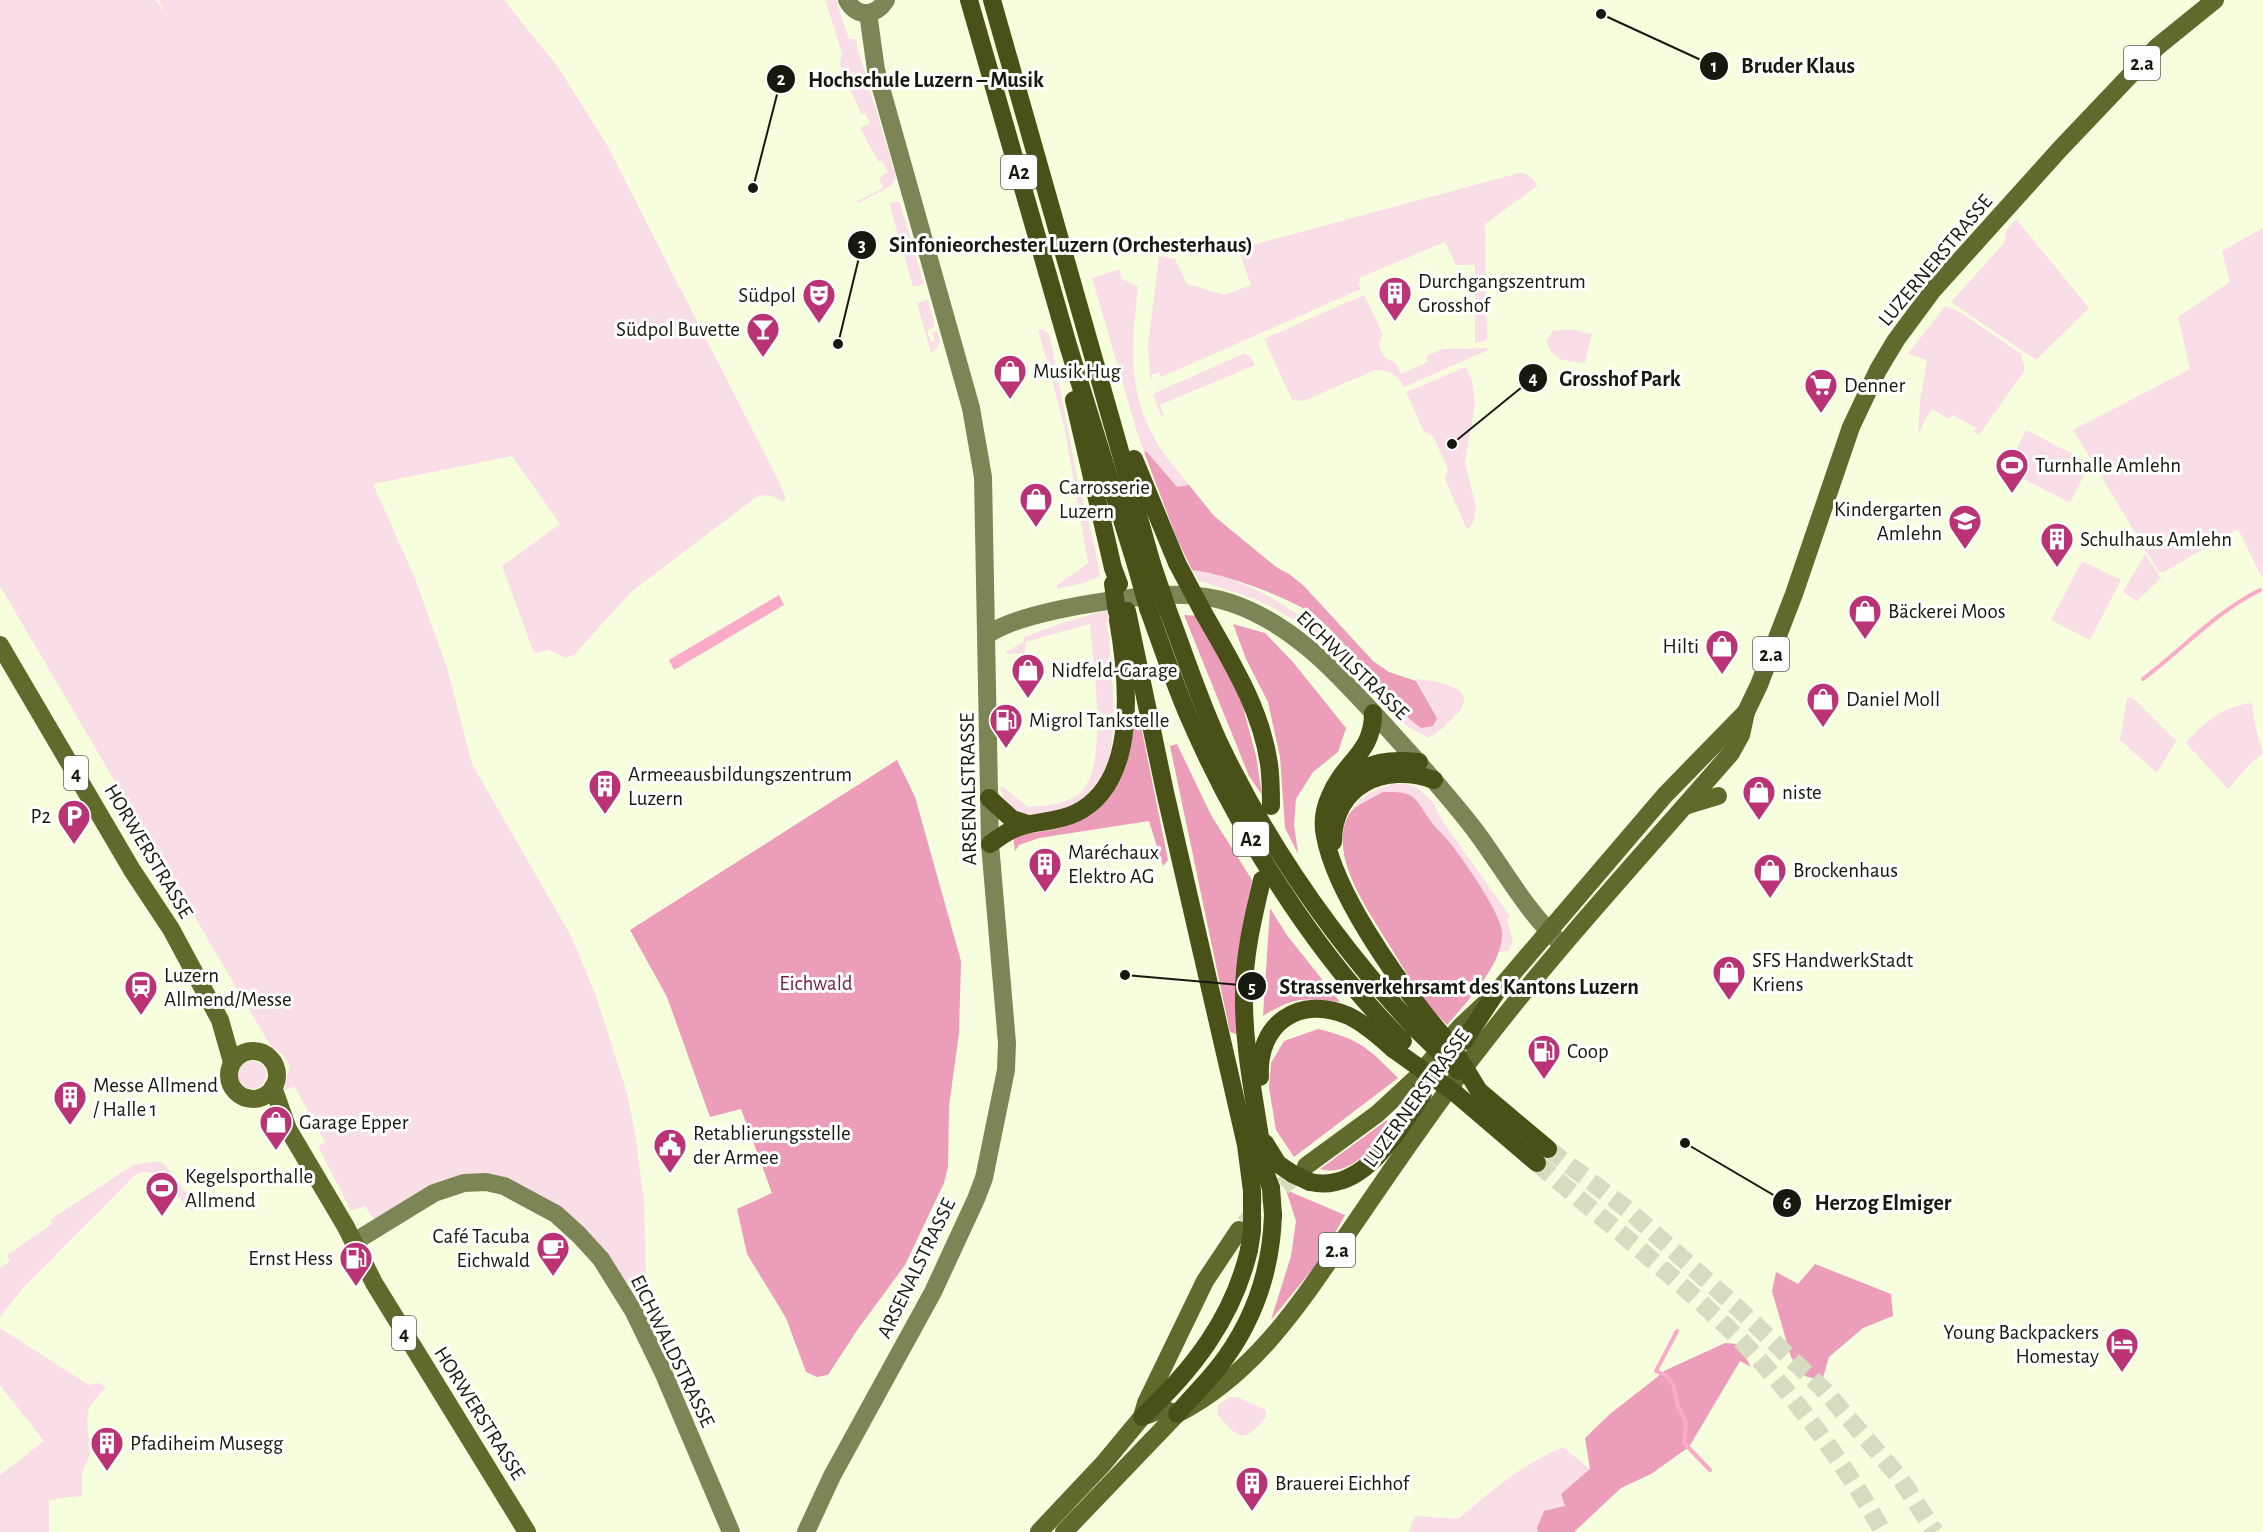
<svg xmlns="http://www.w3.org/2000/svg" width="2263" height="1532" font-family="'Alegreya Sans',sans-serif">
	<style>
		.green { fill: #fadee7 }
		.forest { fill: #eb9dba }
		.water { fill: #faabc8 }
		.lines { fill: none; stroke-linecap: round; stroke-linejoin: round }
		.stream { stroke: #faabc8; stroke-width: 4 }
		.primary-tunnel { stroke: #d5dcbf; stroke-width: 18; stroke-dasharray: 18 9; stroke-linecap: butt }
		.highway-tunnel { stroke: #d5dcbf; stroke-width: 18; stroke-dasharray: 18 9; stroke-linecap: butt }
		.secondary { stroke: #7c8556; stroke-width: 18 }
		.primary { stroke: #606a2d; stroke-width: 18 }
		.highway { stroke: #495118; stroke-width: 18 }
		.highway-bridge { stroke: #495118; stroke-width: 18 }
		.labels { text-anchor: middle; stroke-width: 6; stroke-linejoin: round; paint-order: stroke }
		.shield { fill: #fff; stroke: #5d5e56; stroke-width: 1.5 }
		.shield-label { font-size: 20px; font-weight: bold; fill: #17190e }
		.street-label { font-size: 21px; fill: #17190e; stroke: #fff }
		.poi-label { font-size: 21px; fill: #17190e; stroke: #fff; text-anchor: start }
		.park-label { font-size: 21px; fill: #7a204a; stroke: #fff }
		.leader { fill: none; stroke: #17190e; stroke-width: 2 }
		.callout-dot { fill: #17190e; stroke: #fff; stroke-width: 2 }
		.mark-label { font-size: 18px; text-anchor: middle; font-weight: bold; fill: #fff }
		.callout-label { font-size: 22px; text-anchor: middle; font-weight: bold; fill: #17190e; stroke: #fff; stroke-width: 6; stroke-linejoin: round; paint-order: stroke }
	</style>
	<rect width="100%" height="100%" fill="#f7fede"/>
	<g class="green">
		<polygon points="0,0 156,0 163,11 159,0 504,0 558,67 607,145 779,482 786,499 783,502 772,496 759,495 631,592 574,655 565,658 549,650 534,653 502,566 560,524 512,456 373,484 414,576 447,668 472,764 571,936 596,996 627,1093 635,1133 644,1202 646,1272 636,1283 625,1283 610,1262 496,1178 375,1221 365,1206 351,1211 318,1146 325,1142 294,1086 285,1091 285,1081 290,1066 282,1054 270,1045 0,586"/>
		<polygon points="825,0 836,0 849,39 855,39 896,177 891,186 858,203 857,201 883,188 879,178 888,172 882,161 878,161 860,128 870,123 865,113 862,115 843,75 840,64 842,53"/>
		<path d="M1519 173C1527 173 1535 178 1537 186L1485 224 1487 340 1475 343V265H1456L1445 242 1359 278 1360 282 1358 283 1361 289 1161 377 1159 372 1151 375 1153 380 1150 379 1148 345 1159 256 1175 259 1187 284 1225 295 1251 285 1238 249Z"/>
		<polygon points="898,201 900,203 924,284 913,287 889,203"/>
		<polygon points="2016,219 2089,308 2036,360 1951,302 2004,243 2006,231"/>
		<polygon points="2263,228 2263,575 2261,576 2238,529 2164,572 2159,572 2073,430 2190,369 2178,317 2230,282 2222,251"/>
		<path d="M1120 269 1121 278 1138 287C1132 344 1126 388 1156 441 1165 457 1178 471 1189 485L1177 487 1147 452H1144L1136 429 1092 278Z"/>
		<path d="M1364 295 1383 334 1379 343C1381 353 1384 360 1395 362L1401 374 1428 362 1426 356 1443 349 1487 348 1488 350 1404 387C1398 375 1389 369 1375 370L1308 399 1301 401 1292 400 1264 339Z"/>
		<polygon points="928,300 935,327 927,330 931,342 935,340 932,332 937,331 940,341 936,350 931,353 917,303"/>
		<polygon points="1945,306 1960,312 2021,354 2025,370 1979,435 1974,432 1976,428 1952,415 1948,419 1933,409 1926,418 1918,435 1920,400 1927,360 1908,354"/>
		<polygon points="1038,329 1044,329 1050,336 1077,477 1095,547 1100,576 1084,583 1057,589 1057,585 1088,563 1064,425"/>
		<path d="M1571 329 1592 334 1585 363C1564 360 1555 363 1546 341L1553 331Z"/>
		<polygon points="1245,353 1251,357 1255,365 1160,405 1164,415 1161,416 1153,394 1155,393"/>
		<polygon points="1466,367 1472,381 1475,404 1465,463 1476,506 1473,523 1467,530 1445,479 1448,469 1433,436 1424,432 1406,392"/>
		<polygon points="2026,430 2090,463 2070,503 2006,470"/>
		<polygon points="2145,554 2161,578 2137,601 2123,592"/>
		<polygon points="2082,561 2121,580 2090,640 2051,620"/>
		<path d="M1192 570C1264 580 1319 627 1369 676 1387 693 1401 713 1421 728L1433 710 1416 679C1436 681 1485 687 1454 717 1446 725 1438 733 1428 738 1423 733 1413 731 1407 726 1368 687 1325 636 1277 610 1252 596 1225 589 1199 581Z"/>
		<path d="M1107 610 1109 621 1106 622 1109 636 1113 688 1114 723 1110 756 1099 784 1076 805 1040 817 1016 815 1004 799 1000 787H1003L1028 807C1046 806 1066 805 1081 792 1109 767 1093 660 1090 624L1025 642V653L1006 654V652L1023 642 1024 637 1065 622Z"/>
		<polygon points="2132,697 2176,741 2157,773 2120,740 2127,698"/>
		<path d="M2252 703 2255 725 2263 753 2250 764 2228 789 2186 743C2202 723 2226 705 2252 703Z"/>
		<path d="M1392 784H1404L1416 787 1433 802 1443 822 1510 916 1507 919 1513 940 1509 951 1498 952 1502 932 1454 848 1428 819 1420 804 1406 794 1383 792 1351 811C1362 795 1374 789 1392 784Z"/>
		<circle cx="252" cy="1075" r="14"/>
		<polygon points="158,1161 166,1166 196,1206 192,1211 155,1174 143,1172 136,1174 23,1288 0,1317 0,1268 10,1261 7,1255 52,1224 50,1220 133,1165"/>
		<polygon points="0,1328 89,1385 98,1383 106,1387 89,1407 87,1420 90,1455 82,1472 82,1496 49,1500 49,1532 0,1532 0,1475 44,1441 0,1385"/>
		<path d="M1230 1397H1237L1266 1410V1417C1242 1445 1240 1440 1217 1414L1218 1405Z"/>
		<path d="M1563 1447 1590 1469 1561 1494 1565 1506 1537 1528 1538 1532H1408L1415 1516 1458 1519C1491 1492 1523 1463 1563 1447Z"/>
	</g>
	<g class="forest">
		<path d="M1144 452H1147L1177 487 1189 485 1214 516 1276 567 1289 574 1304 586 1373 661 1389 672 1416 681 1437 718 1433 726 1421 728C1392 707 1373 676 1349 650 1339 639 1328 626 1317 617 1290 597 1225 574 1192 570L1177 539Z"/>
		<polygon points="1184,615 1200,616 1241,700 1256,756 1262,795 1249,776"/>
		<polygon points="1233,624 1265,633 1292,661 1346,728 1338,752 1313,772 1296,799 1294,824 1298,854 1285,828 1280,757 1268,702 1246,659"/>
		<path d="M1135 710 1141 726 1168 860 1163 866 1149 821 1039 838 1019 845 1015 851 1013 835C1029 833 1047 832 1063 827 1119 812 1132 762 1135 710Z"/>
		<polygon points="1177,744 1211,815 1252,880 1242,933 1239,1035 1230,1032 1170,746"/>
		<polygon points="897,760 915,797 961,961 959,1033 949,1106 948,1167 944,1183 905,1265 858,1329 828,1375 817,1377 806,1372 786,1318 747,1254 737,1209 772,1193 741,1109 710,1117 667,997 630,930"/>
		<path d="M1383 792C1393 792 1406 791 1414 798 1421 804 1424 813 1430 820 1437 830 1447 838 1454 848 1466 864 1501 914 1502 932 1504 963 1466 1003 1447 1025 1441 1018 1434 1012 1429 1005 1414 988 1403 967 1391 948 1371 914 1326 856 1349 814 1355 805 1373 798 1383 792Z"/>
		<path d="M1270 908 1286 934 1340 1002C1304 998 1295 996 1263 1016Z"/>
		<path d="M1318 1029C1360 1039 1368 1048 1398 1078L1294 1157 1276 1130 1269 1088 1271 1063 1284 1041Z"/>
		<path d="M1387 1120 1389 1128C1372 1147 1350 1178 1320 1169Z"/>
		<polygon points="1286,1190 1345,1215 1320,1260 1271,1320 1291,1256 1296,1221"/>
		<polygon points="1815,1264 1891,1294 1893,1316 1863,1328 1829,1357 1822,1381 1805,1376 1791,1357 1772,1291 1776,1272 1798,1284"/>
		<polygon points="1725,1343 1738,1344 1751,1367 1740,1361 1689,1447 1651,1474 1621,1488 1574,1532 1538,1532 1537,1528 1544,1511 1565,1506 1561,1494 1590,1469 1585,1438 1610,1414 1666,1370"/>
	</g>
	<polygon class="water" points="779,595 784,605 674,670 669,660"/>
	<g class="lines">
		<g class="stream">
			<path d="M2143 679C2184 648 2213 614 2260 590"/>
			<polyline points="1677,1331 1656,1371 1665,1375 1673,1384 1678,1406 1686,1422 1684,1443 1710,1470"/>
		</g>
		<polyline class="primary-tunnel" points="1244,1224 1267,1200 1305,1167"/>
		<g class="highway-tunnel">
			<polyline points="1548,1149 1627,1209 1739,1309 1825,1391 1900,1478 1935,1532"/>
			<path d="M1537 1163C1600 1217 1666 1269 1726 1326 1786 1383 1843 1460 1883 1532"/>
		</g>
		<g class="secondary">
			<path d="M847 0C856 18 876 17 886 0"/>
			<path d="M987 635C1016 615 1079 605 1114 600 1152 595 1194 590 1231 603 1297 625 1343 680 1389 730 1419 763 1450 797 1477 833 1505 871 1527 913 1563 945"/>
			<polyline points="354,1242 434,1193 464,1183 486,1182 504,1186 556,1214 579,1235 601,1259 634,1312 663,1372 731,1532"/>
			<polyline points="806,1532 832,1476 933,1292 976,1199 984,1178 1006,1070 1007,1043 990,844 983,477 971,408 876,70 868,13"/>
		</g>
		<g class="primary">
			<polyline points="0,645 132,870 171,929 220,1020 232,1062"/>
			<polyline points="1685,806 1718,796"/>
			<circle cx="253" cy="1075" r="24"/>
			<polyline points="273,1087 288,1129 346,1227 374,1283 527,1532"/>
			<polyline points="1306,1166 1377,1114 1416,1078 1461,1026 1495,994 1665,795 1746,712"/>
			<polyline points="1142,1417 1146,1403 1205,1281 1239,1230"/>
			<polyline points="1039,1532 1103,1464 1142,1417 1160,1410 1166,1410 1177,1414"/>
			<path d="M1064 1532 1177 1414C1260 1372 1308 1291 1359 1217 1398 1160 1436 1104 1478 1050 1557 947 1646 851 1731 753L1741 735 1746 712 1759 685 1794 594 1851 427 1878 370 1896 340 1933 290 2060 149 2157 47 2215 0"/>
		</g>
		<g class="highway">
			<polyline points="969,0 1068,345 1136,565"/>
			<polyline points="992,0 1152,564"/>
			<polyline points="1074,400 1113,568 1119,584"/>
			<polyline points="1134,459 1177,563"/>
			<path d="M1148 608C1161 644 1173 680 1188 715 1237 829 1314 953 1403 1041"/>
			<path d="M1167 608C1185 655 1200 703 1222 749 1272 852 1338 945 1416 1029"/>
			<polyline points="1127,611 1165,792 1246,1145 1252,1191"/>
			<path d="M1203 612C1230 660 1261 708 1269 764 1271 778 1271 792 1271 806"/>
			<path d="M1373 713C1373 754 1344 761 1330 796 1324 809 1322 822 1325 836 1335 892 1393 974 1428 1018"/>
			<path d="M1346 780C1369 761 1390 759 1419 762"/>
			<polyline points="989,798 1012,819 1028,824"/>
			<path d="M1333 842C1333 785 1385 762 1434 780"/>
			<path d="M990 844C1001 836 1012 828 1026 825 1043 821 1060 821 1076 813 1140 782 1128 678 1118 620"/>
			<path d="M1262 880C1253 918 1244 955 1244 994 1243 1053 1258 1114 1265 1172L1271 1188"/>
			<polyline points="1464,1041 1495,994"/>
			<path d="M1260 1077C1257 1024 1299 994 1349 1016 1365 1024 1380 1037 1393 1049"/>
			<polyline points="1479,1091 1548,1149"/>
			<polyline points="1455,1093 1537,1163"/>
			<polyline points="1265,1143 1278,1164 1293,1174"/>
			<path d="M1310 1182C1364 1194 1397 1131 1423 1094"/>
			<path d="M1177 1414C1190 1399 1204 1385 1217 1369 1253 1324 1271 1272 1273 1215"/>
			<path d="M1142 1417C1193 1370 1233 1318 1249 1250"/>
		</g>
		<g class="highway-bridge">
			<polyline points="1177,563 1203,612"/>
			<polyline points="1152,564 1167,608"/>
			<polyline points="1136,565 1148,608"/>
			<polyline points="1113,584 1117,612"/>
			<polyline points="1428,1018 1452,1047 1479,1091"/>
			<polyline points="1416,1029 1459,1071"/>
			<polyline points="1393,1049 1455,1093"/>
			<polyline points="1293,1174 1310,1182"/>
			<polyline points="1271,1188 1273,1215"/>
			<polyline points="1249,1250 1252,1231 1252,1191"/>
		</g>
	</g>
	<defs>
		<symbol id="building-pin" viewBox="-11 -11 22 30"><path d="M0 17L-7.5 6A9.5 9.5 0 1 1 7.5 6Z" fill="#ba3374" stroke="#fff"/><path d="M-4-6H4V6H1V3H-1V6H-4ZM-2.5-4.3h1.7v1.8h-1.7ZM.8-4.3h1.7v1.8H.8ZM-2.5-1h1.7V.8h-1.7ZM.8-1h1.7V.8H.8Z" fill="#fff"/></symbol>
		<symbol id="theatre-pin" viewBox="-11 -11 22 30"><path d="M0 17L-7.5 6A9.5 9.5 0 1 1 7.5 6Z" fill="#ba3374" stroke="#fff"/><path d="M-5-5.5Q0-4 5-5.5V0Q5 5 0 6Q-5 5-5 0ZM-3.3-2.5H-1v1.5H-3.3ZM1-2.5H3.3v1.5H1ZM-2.8 1Q0 5.5 2.8 1Z" fill="#fff"/></symbol>
		<symbol id="bar-pin" viewBox="-11 -11 22 30"><path d="M0 17L-7.5 6A9.5 9.5 0 1 1 7.5 6Z" fill="#ba3374" stroke="#fff"/><path d="M-6-5H6L.8 .8V4.5H3.5V6h-7V4.5H-.8V.8Z" fill="#fff"/></symbol>
		<symbol id="shop-pin" viewBox="-11 -11 22 30"><path d="M0 17L-7.5 6A9.5 9.5 0 1 1 7.5 6Z" fill="#ba3374" stroke="#fff"/><path d="M-5-2.5h2.3a2.7 3.5 0 0 1 5.4 0H5L5.5 6h-11ZM-1.5-2.5h3a1.5 2.3 0 0 0-3 0Z" fill="#fff"/></symbol>
		<symbol id="supermarket-pin" viewBox="-11 -11 22 30"><path d="M0 17L-7.5 6A9.5 9.5 0 1 1 7.5 6Z" fill="#ba3374" stroke="#fff"/><path d="M-6-5.5h2.5l.6 2H6L4.5 2H-2.5L-4.4-4H-6ZM-1.5 3.2a1.3 1.3 0 1 0 .1 0ZM3 3.2a1.3 1.3 0 1 0 .1 0Z" fill="#fff"/></symbol>
		<symbol id="stadium-pin" viewBox="-11 -11 22 30"><path d="M0 17L-7.5 6A9.5 9.5 0 1 1 7.5 6Z" fill="#ba3374" stroke="#fff"/><path d="M0-5a6.5 5 0 1 0 0 10a6.5 5 0 1 0 0-10ZM-3.5-1.8h7v3.6h-7Z" fill="#fff"/></symbol>
		<symbol id="school-pin" viewBox="-11 -11 22 30"><path d="M0 17L-7.5 6A9.5 9.5 0 1 1 7.5 6Z" fill="#ba3374" stroke="#fff"/><path d="M0-5L7-2L0 1L-7-2ZM-4 1L0 2.5L4 1V4Q0 6-4 4Z" fill="#fff"/></symbol>
		<symbol id="fuel-pin" viewBox="-11 -11 22 30"><path d="M0 17L-7.5 6A9.5 9.5 0 1 1 7.5 6Z" fill="#ba3374" stroke="#fff"/><path d="M-5.5-6h7V0h2V4h1.3V-2.5L3-4.5l.8-.8L6-3V5H2.5V1h-1V6h-7ZM-4.2-4.7v3.2H.2V-4.7Z" fill="#fff"/></symbol>
		<symbol id="parking-pin" viewBox="-11 -11 22 30"><path d="M0 17L-7.5 6A9.5 9.5 0 1 1 7.5 6Z" fill="#ba3374" stroke="#fff"/><path d="M-3.5-5.5H1a3.5 3.5 0 0 1 0 7H-1V5.5H-3.5ZM-1-3.4V-.6H.8a1.4 1.4 0 0 0 0-2.8Z" fill="#fff"/></symbol>
		<symbol id="station-pin" viewBox="-11 -11 22 30"><path d="M0 17L-7.5 6A9.5 9.5 0 1 1 7.5 6Z" fill="#ba3374" stroke="#fff"/><path d="M-3-6H3Q5-6 5-4V2Q5 4 3 4L4.5 6H3L1.5 4h-3L-3 6H-4.5L-3 4Q-5 4-5 2V-4Q-5-6-3-6ZM-3.5-4v3h7v-3ZM-3.5 1v1.5H-2V1ZM2 1v1.5H3.5V1Z" fill="#fff"/></symbol>
		<symbol id="civic-pin" viewBox="-11 -11 22 30"><path d="M0 17L-7.5 6A9.5 9.5 0 1 1 7.5 6Z" fill="#ba3374" stroke="#fff"/><path d="M-.6-6.5H3V-4.5H.6V-3L4-1V1h2V6H-6V1h2V-1L-.6-3ZM-1.2 2.5V6h2.4V2.5Z" fill="#fff"/></symbol>
		<symbol id="cafe-pin" viewBox="-11 -11 22 30"><path d="M0 17L-7.5 6A9.5 9.5 0 1 1 7.5 6Z" fill="#ba3374" stroke="#fff"/><path d="M-5.5-4.5H6V0H3Q3 3.5 0 3.5H-2.5Q-5.5 3.5-5.5 0ZM3-3.2v2h1.7v-2ZM-6 4.5H4V6H-6Z" fill="#fff"/></symbol>
		<symbol id="hotel-pin" viewBox="-11 -11 22 30"><path d="M0 17L-7.5 6A9.5 9.5 0 1 1 7.5 6Z" fill="#ba3374" stroke="#fff"/><path d="M-6-4.5h1.5V1H6V5H4.5V3h-9V5H-6ZM-4 0a1.8 1.8 0 1 1 3.6 0ZM.5 0V-2.5h3Q6-2.5 6 0Z" fill="#fff"/></symbol>
	</defs>
	<g fill-rule="evenodd">
		<use href="#building-pin" x="1376" y="274" width="38" height="52"/>
		<use href="#theatre-pin" x="800" y="276" width="38" height="52"/>
		<use href="#bar-pin" x="744" y="310" width="38" height="52"/>
		<use href="#shop-pin" x="991" y="352" width="38" height="52"/>
		<use href="#supermarket-pin" x="1802" y="366" width="38" height="52"/>
		<use href="#stadium-pin" x="1993" y="446" width="38" height="52"/>
		<use href="#shop-pin" x="1017" y="480" width="38" height="52"/>
		<use href="#school-pin" x="1946" y="502" width="38" height="52"/>
		<use href="#building-pin" x="2038" y="520" width="38" height="52"/>
		<use href="#shop-pin" x="1846" y="592" width="38" height="52"/>
		<use href="#shop-pin" x="1703" y="627" width="38" height="52"/>
		<use href="#shop-pin" x="1009" y="651" width="38" height="52"/>
		<use href="#shop-pin" x="1804" y="680" width="38" height="52"/>
		<use href="#fuel-pin" x="987" y="701" width="38" height="52"/>
		<use href="#building-pin" x="586" y="767" width="38" height="52"/>
		<use href="#shop-pin" x="1740" y="773" width="38" height="52"/>
		<use href="#parking-pin" x="55" y="797" width="38" height="52"/>
		<use href="#building-pin" x="1026" y="845" width="38" height="52"/>
		<use href="#shop-pin" x="1751" y="851" width="38" height="52"/>
		<use href="#shop-pin" x="1710" y="953" width="38" height="52"/>
		<use href="#station-pin" x="122" y="968" width="38" height="52"/>
		<use href="#fuel-pin" x="1525" y="1032" width="38" height="52"/>
		<use href="#building-pin" x="51" y="1078" width="38" height="52"/>
		<use href="#shop-pin" x="257" y="1103" width="38" height="52"/>
		<use href="#civic-pin" x="651" y="1126" width="38" height="52"/>
		<use href="#stadium-pin" x="143" y="1169" width="38" height="52"/>
		<use href="#cafe-pin" x="534" y="1229" width="38" height="52"/>
		<use href="#fuel-pin" x="337" y="1239" width="38" height="52"/>
		<use href="#hotel-pin" x="2103" y="1325" width="38" height="52"/>
		<use href="#building-pin" x="88" y="1424" width="38" height="52"/>
		<use href="#building-pin" x="1233" y="1464" width="38" height="52"/>
	</g>
	<g class="labels">
		<g class="shield">
			<rect x="2124" y="46" width="36" height="34" rx="4.5"/>
			<rect x="1001" y="155" width="36" height="34" rx="4.5"/>
			<rect x="1753" y="637" width="36" height="34" rx="4.5"/>
			<rect x="64" y="756" width="24" height="34" rx="4.5"/>
			<rect x="1233" y="822" width="36" height="34" rx="4.5"/>
			<rect x="1319" y="1233" width="36" height="34" rx="4.5"/>
			<rect x="392" y="1316" width="24" height="34" rx="4.5"/>
		</g>
		<g class="shield-label">
			<text x="2142" y="70">2.a</text>
			<text x="1019" y="179">A2</text>
			<text x="1771" y="661">2.a</text>
			<text x="76" y="780">4</text>
			<text x="1251" y="846">A2</text>
			<text x="1337" y="1257">2.a</text>
			<text x="404" y="1340">4</text>
		</g>
		<g class="street-label">
			<text transform="translate(1935 260) rotate(-50)" y="7">LUZERNERSTRASSE</text>
			<text transform="translate(1353 665) rotate(44)" y="7">EICHWILSTRASSE</text>
			<text transform="translate(968 789) rotate(-91)" y="7">ARSENALSTRASSE</text>
			<text transform="translate(149 851) rotate(59)" y="7">HORWERSTRASSE</text>
			<text transform="translate(1416 1098) rotate(-54)" y="7">LUZERNERSTRASSE</text>
			<text transform="translate(916 1268) rotate(-64)" y="7">ARSENALSTRASSE</text>
			<text transform="translate(673 1351) rotate(64)" y="7">EICHWALDSTRASSE</text>
			<text transform="translate(480 1413) rotate(58)" y="7">HORWERSTRASSE</text>
		</g>
		<g class="poi-label">
			<text x="1418" y="288">Durchgangszentrum<tspan x="1418" dy="24">Grosshof</tspan></text>
			<text x="796" y="302" text-anchor="end">Südpol</text>
			<text x="740" y="336" text-anchor="end">Südpol Buvette</text>
			<text x="1033" y="378">Musik Hug</text>
			<text x="1844" y="392">Denner</text>
			<text x="2035" y="472">Turnhalle Amlehn</text>
			<text x="1059" y="494">Carrosserie<tspan x="1059" dy="24">Luzern</tspan></text>
			<text x="1942" y="516" text-anchor="end">Kindergarten<tspan x="1942" dy="24">Amlehn</tspan></text>
			<text x="2080" y="546">Schulhaus Amlehn</text>
			<text x="1888" y="618">Bäckerei Moos</text>
			<text x="1699" y="653" text-anchor="end">Hilti</text>
			<text x="1051" y="677">Nidfeld-Garage</text>
			<text x="1846" y="706">Daniel Moll</text>
			<text x="1029" y="727">Migrol Tankstelle</text>
			<text x="628" y="781">Armeeausbildungszentrum<tspan x="628" dy="24">Luzern</tspan></text>
			<text x="1782" y="799">niste</text>
			<text x="51" y="823" text-anchor="end">P2</text>
			<text x="1068" y="859">Maréchaux<tspan x="1068" dy="24">Elektro AG</tspan></text>
			<text x="1793" y="877">Brockenhaus</text>
			<text x="1752" y="967">SFS HandwerkStadt<tspan x="1752" dy="24">Kriens</tspan></text>
			<text x="164" y="982">Luzern<tspan x="164" dy="24">Allmend/Messe</tspan></text>
			<text x="1567" y="1058">Coop</text>
			<text x="93" y="1092">Messe Allmend<tspan x="93" dy="24">/ Halle 1</tspan></text>
			<text x="299" y="1129">Garage Epper</text>
			<text x="693" y="1140">Retablierungsstelle<tspan x="693" dy="24">der Armee</tspan></text>
			<text x="185" y="1183">Kegelsporthalle<tspan x="185" dy="24">Allmend</tspan></text>
			<text x="530" y="1243" text-anchor="end">Café Tacuba<tspan x="530" dy="24">Eichwald</tspan></text>
			<text x="333" y="1265" text-anchor="end">Ernst Hess</text>
			<text x="2099" y="1339" text-anchor="end">Young Backpackers<tspan x="2099" dy="24">Homestay</tspan></text>
			<text x="130" y="1450">Pfadiheim Musegg</text>
			<text x="1275" y="1490">Brauerei Eichhof</text>
		</g>
		<g class="park-label">
			<text x="816" y="990">Eichwald</text>
		</g>
	</g>
	<path class="leader" d="M1601 14L1714 66M753 188L781 79M838 344L862 245M1452 444L1533 378M1125 975L1252 986M1685 1143L1787 1203"/>
	<g class="callout-dot">
		<circle cx="1601" cy="14" r="6"/>
		<circle cx="753" cy="188" r="6"/>
		<circle cx="838" cy="344" r="6"/>
		<circle cx="1452" cy="444" r="6"/>
		<circle cx="1125" cy="975" r="6"/>
		<circle cx="1685" cy="1143" r="6"/>
		<circle cx="1714" cy="66" r="15"/>
		<circle cx="781" cy="79" r="15"/>
		<circle cx="862" cy="245" r="15"/>
		<circle cx="1533" cy="378" r="15"/>
		<circle cx="1252" cy="986" r="15"/>
		<circle cx="1787" cy="1203" r="15"/>
	</g>
	<g class="mark-label">
		<text x="1714" y="72">1</text>
		<text x="781" y="85">2</text>
		<text x="862" y="251">3</text>
		<text x="1533" y="384">4</text>
		<text x="1252" y="993">5</text>
		<text x="1787" y="1209">6</text>
	</g>
	<g class="callout-label">
		<text x="1798" y="73">Bruder Klaus</text>
		<text x="926" y="87">Hochschule Luzern – Musik</text>
		<text x="1071" y="252">Sinfonieorchester Luzern (Orchesterhaus)</text>
		<text x="1620" y="386">Grosshof Park</text>
		<text x="1459" y="994">Strassenverkehrsamt des Kantons Luzern</text>
		<text x="1883" y="1210">Herzog Elmiger</text>
	</g>
</svg>
